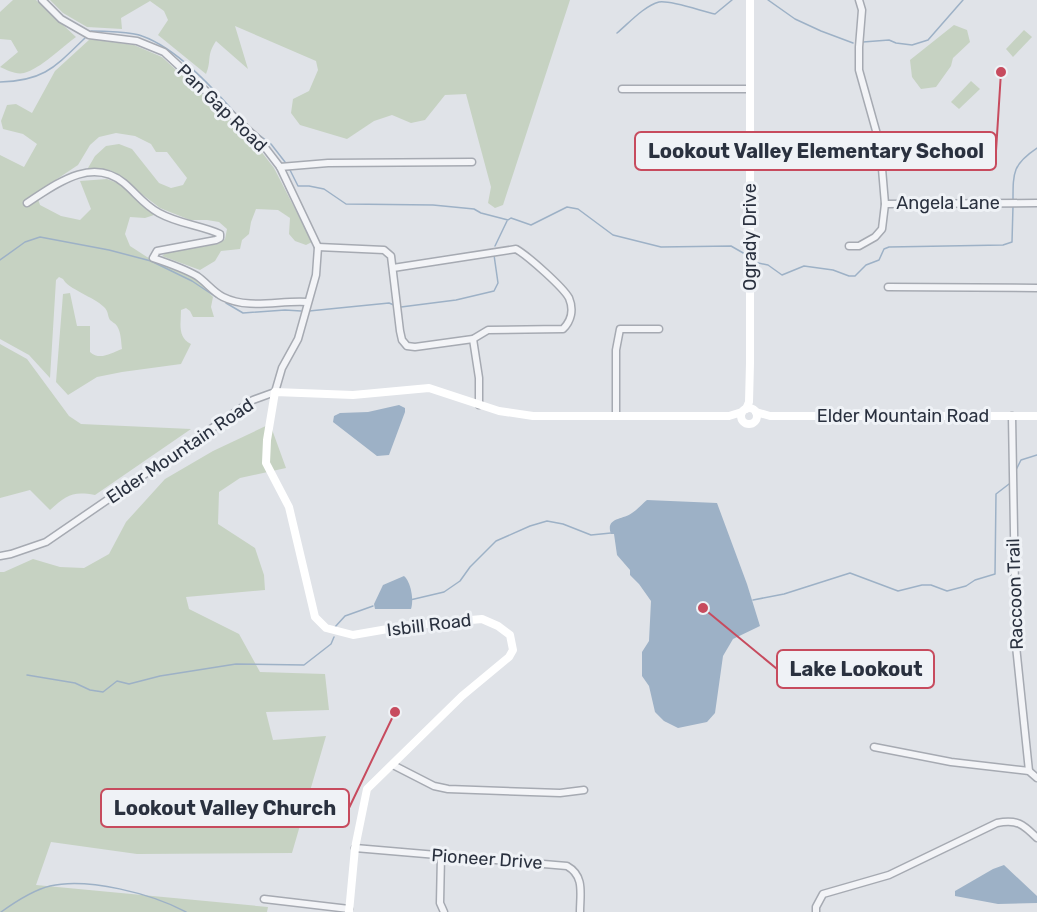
<svg xmlns="http://www.w3.org/2000/svg" width="1037" height="912" font-family="Rubik,sans-serif">
	<style>
		.green { fill: #c6d2c2 }
		.water { fill: #9db1c6 }
		.lines { fill: none; stroke-linecap: round; stroke-linejoin: round }
		.stream { stroke: #9db1c6; stroke-width: 1.5 }
		.street-casing { stroke: #a6aab2; stroke-width: 9 }
		.street { stroke: #f3f4f7; stroke-width: 6 }
		.secondary { stroke: #fff; stroke-width: 8 }
		.labels { text-anchor: middle; stroke-width: 6; stroke-linejoin: round; paint-order: stroke }
		.street-label { font-size: 18px; fill: #2a313f; stroke: #eff2f6 }
		.leader { fill: none; stroke: #c74b5e; stroke-width: 2 }
		.callout-dot { fill: #c74b5e; stroke: #eff2f6; stroke-width: 2 }
		.callout { fill: #eff2f6; stroke: #c74b5e; stroke-width: 2 }
		.callout-label { font-size: 20px; text-anchor: middle; font-weight: bold; fill: #2a313f }
	</style>
	<rect width="100%" height="100%" fill="#e0e3e8"/>
	<g class="green">
		<path d="M13 0H36L76 37C62 47 40 69 24 73 16 75 7 70 0 67L18 52 11 40 0 39V12Z"/>
		<path d="M50 0H570L503 205 495 208 488 203 491 187 466 94 445 95 425 120 411 123 392 115 374 121 347 139 300 125 291 113 293 99 309 91 318 70 316 61 235 26 248 69 216 41C206 56 212 60 206 74L158 35 168 20 164 11 150 1 121 18 122 29 87 27 63 13Z"/>
		<polygon points="954,25 967,30 970,42 953,58 951,66 936,87 921,89 912,77 910,60"/>
		<polygon points="1024,30 1032,37 1013,57 1006,49"/>
		<path d="M90 39 134 45 162 57 253 141 274 168 312 242 306 245 295 241 289 234 290 218 278 210 256 209 251 222 249 234 242 240 240 249 221 251 215 261 200 270 162 256 166 253 218 244 225 239 227 229 219 222 207 220H190L160 208 110 170 88 168 95 156 106 146 119 144 132 149 159 183 171 188 183 185 187 178 167 152H156L151 144 135 136 116 133 99 137 90 145 78 165 36 193 40 205 61 216 80 220 91 209 80 181 107 179 120 184 154 215 145 218 130 217 125 234 130 246 147 257 193 276 213 297 211 307 214 317H193L190 311 186 308 181 310C181 323 177 337 191 344L181 364 122 372 97 377 68 395 56 382 63 294 70 293 77 326H90V352C100 361 111 353 122 349 121 341 121 332 117 326 115 323 112 322 110 320 107 315 109 312 104 307 94 297 68 289 63 279L59 277 56 280 50 378 29 355 0 339V155L24 167 37 144 23 134 3 129 1 121 7 105 16 104 32 113 55 71Z"/>
		<polygon points="971,81 980,89 959,109 951,102"/>
		<path d="M0 344 27 359 69 416 81 424 191 429 95 495C72 491 67 495 50 510L30 490 0 498Z"/>
		<polygon points="270,424 286,468 240,478 219,492 218,524 255,548 264,575 265,590 186,597 189,609 239,634 260,672 325,674 329,710 266,712 273,740 326,736 292,853 137,854 51,842 36,885 268,907 267,912 0,912 0,572 4,572 33,559 60,567 84,568 109,554 126,522 165,479 213,451"/>
	</g>
	<g class="water">
		<polygon points="399,405 405,408 405,412 389,455 377,456 333,422 334,416 340,413 368,412"/>
		<path d="M647 500 717 503 747 584 760 626 733 639 723 656 715 713 707 722 678 728 664 721 655 712 649 686 642 676V652L649 641 651 601 639 584 630 575V570L617 555 614 534H611C605 517 623 520 632 513 637 510 642 504 647 500Z"/>
		<path d="M404 576C411 582 414 600 411 609H375L374 604 383 585Z"/>
		<polygon points="1004,865 1037,896 1037,903 998,904 955,896 955,891 993,869"/>
	</g>
	<g class="lines">
		<g class="stream">
			<polyline points="768,0 795,19 821,31 853,43"/>
			<path d="M91 31C102 31 133 32 142 36 176 48 211 86 235 113"/>
			<path d="M617 33C629 23 644 6 659 2 671 0 701 11 715 14L732 0"/>
			<polyline points="863,42 889,40 896,43 912,45 928,40 963,0"/>
			<path d="M0 82C44 81 55 67 85 38"/>
			<polyline points="251,129 271,144 285,162"/>
			<polyline points="290,170 298,186 309,186 324,189 346,204 433,205 474,209 481,213 508,220 511,218 531,225 567,207 578,209 613,235 661,247 731,246 745,254"/>
			<path d="M1013 200C1013 172 1013 164 1037 148"/>
			<polyline points="495,246 507,221"/>
			<polyline points="0,260 25,242 40,237 109,250 151,261 192,281 216,297"/>
			<polyline points="754,262 768,265 782,275 804,266 833,270 849,276 855,276 866,265 879,260 884,249 889,247 1003,245 1012,242 1013,206"/>
			<polyline points="226,303 243,313 285,310 301,311"/>
			<polyline points="401,307 456,300 494,291 498,283 494,255"/>
			<polyline points="309,311 389,303 394,305"/>
			<polyline points="1016,470 1021,460 1037,455"/>
			<polyline points="410,600 444,592 460,581 470,567 496,541 530,526 547,521 563,524 591,535 611,533"/>
			<polyline points="753,600 784,594 850,573 898,591 922,585 931,585 947,591 966,586 975,580 995,574 996,494 1009,484"/>
			<polyline points="335,627 345,616 373,606"/>
			<polyline points="27,675 75,683 90,690 103,692 117,681 129,684 160,676 236,664 304,665 331,644 334,637"/>
			<path d="M1 912C15 902 33 890 50 886 87 877 153 894 186 912"/>
		</g>
		<defs>
			<g id="street">
				<polyline points="622,89 749,89"/>
				<polyline points="280,167 328,163 472,162"/>
				<path d="M27 203C55 185 91 156 124 183 136 193 144 205 159 213 179 224 200 225 220 234V238L216 240 157 251 153 258C168 263 183 268 197 276 206 282 213 292 223 297 249 310 280 300 307 302"/>
				<polyline points="885,204 1037,203"/>
				<polyline points="849,246 859,246 875,237 882,229 885,204 880,145 859,70 859,47 862,10 859,0"/>
				<path d="M318 247 384 250 391 256 400 331 402 340 407 346 415 347 473 339 488 330 563 329C571 321 574 310 569 298 563 287 528 256 516 249L393 268"/>
				<polyline points="888,287 1037,288"/>
				<polyline points="473,339 479,378 479,405"/>
				<polyline points="616,415 616,350 620,329 659,329"/>
				<polyline points="1012,416 1016,646 1029,771"/>
				<polyline points="0,556 11,554 46,542 253,400 275,392 282,368 298,339 316,275 318,247 280,167 260,141 164,52 137,41 89,35 61,19 42,0"/>
				<polyline points="874,747 951,762 1029,771 1037,778"/>
				<polyline points="393,765 434,786 448,789 560,793 584,790"/>
				<path d="M355 848 567 866C585 876 580 894 580 912"/>
				<polyline points="441,856 440,903 444,912"/>
				<polyline points="264,899 349,909"/>
				<path d="M816 912V907L823 894 889 875 997 823C1017 819 1023 824 1037 838"/>
			</g>
		</defs>
		<use href="#street" class="street-casing"/>
		<use href="#street" class="street"/>
		<g class="secondary">
			<circle cx="749" cy="416" r="8"/>
			<polyline points="746,409 749,402 750,363 750,0"/>
			<polyline points="756,412 770,416 1037,416"/>
			<polyline points="349,912 355,848 367,789 462,696 509,657 513,650 510,635 498,626 482,619 405,626 353,635 326,628 315,617 289,507 266,463 267,440 275,392 353,395 429,388 499,411 533,416 729,416 742,412"/>
		</g>
	</g>
	<g class="labels">
		<g class="street-label">
			<text transform="translate(222 108) rotate(44)" y="6">Pan Gap Road</text>
			<text x="948" y="209">Angela Lane</text>
			<text transform="translate(750 237) rotate(-90)" y="6">Ogrady Drive</text>
			<text x="903" y="422">Elder Mountain Road</text>
			<text transform="translate(180 451) rotate(-34)" y="6">Elder Mountain Road</text>
			<text transform="translate(1015 594) rotate(-92)" y="6">Raccoon Trail</text>
			<text transform="translate(429 625) rotate(-7)" y="6">Isbill Road</text>
			<text transform="translate(487 859) rotate(4)" y="6">Pioneer Drive</text>
		</g>
	</g>
	<path class="leader" d="M1001 72L996 151M703 608L777 669M395 712L349 808"/>
	<g class="callout-dot">
		<circle cx="1001" cy="72" r="6"/>
		<circle cx="703" cy="608" r="6"/>
		<circle cx="395" cy="712" r="6"/>
	</g>
	<g class="callout">
		<rect x="635" y="132" width="361" height="38" rx="6"/>
		<rect x="777" y="650" width="157" height="38" rx="6"/>
		<rect x="101" y="789" width="248" height="38" rx="6"/>
	</g>
	<g class="callout-label">
		<text x="816" y="158">Lookout Valley Elementary School</text>
		<text x="856" y="676">Lake Lookout</text>
		<text x="225" y="815">Lookout Valley Church</text>
	</g>
</svg>
